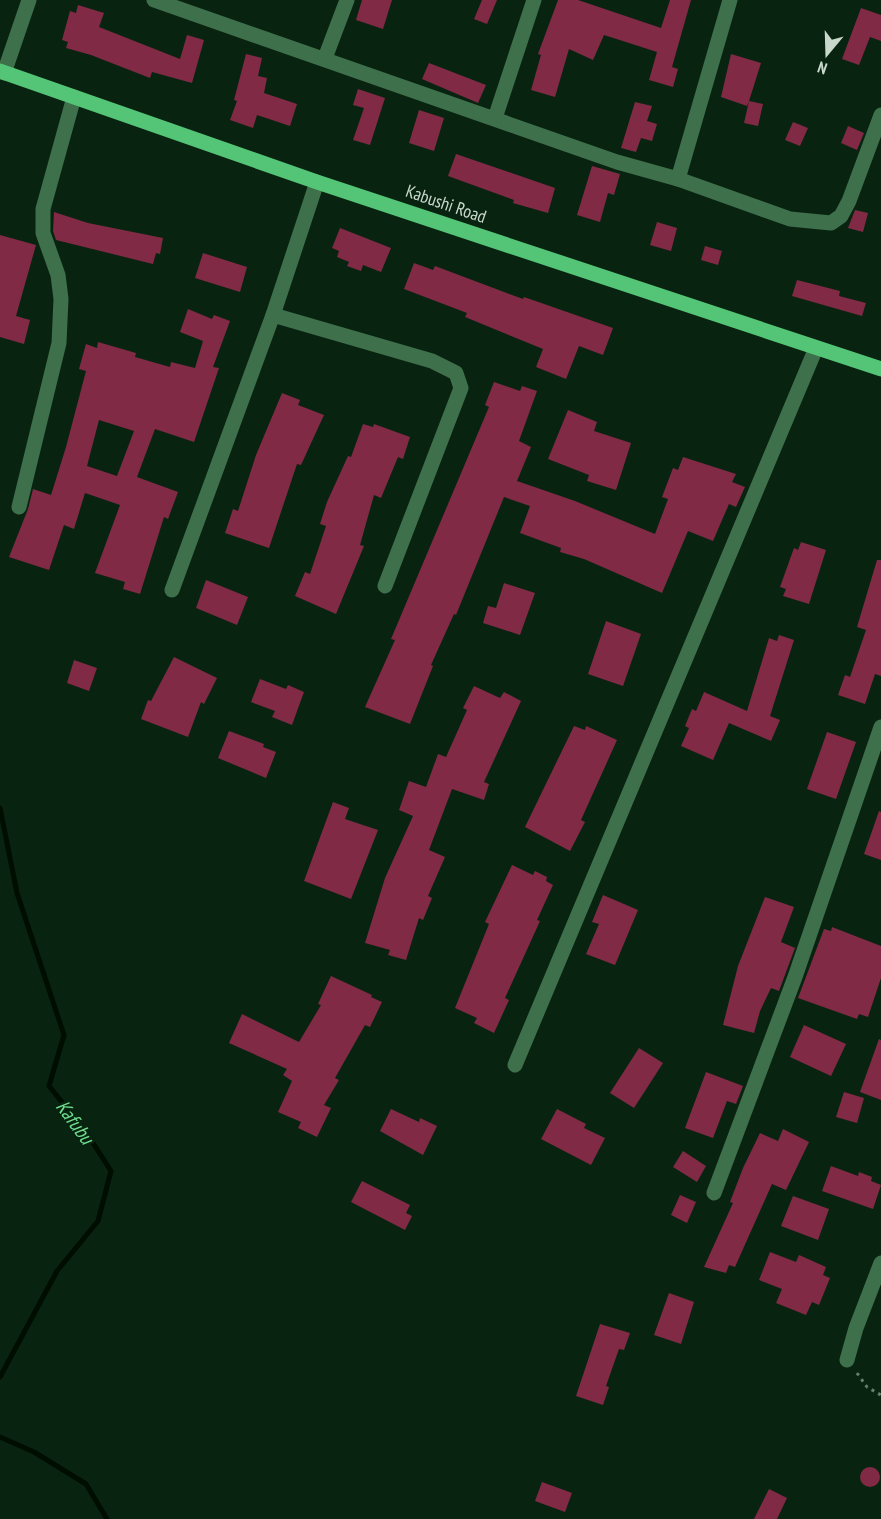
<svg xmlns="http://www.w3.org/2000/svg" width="881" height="1519" font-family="'PT Sans Narrow',sans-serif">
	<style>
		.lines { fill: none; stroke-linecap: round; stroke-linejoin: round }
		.stream { stroke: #000d01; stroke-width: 5 }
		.building { fill: #802a45; fill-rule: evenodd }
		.path { stroke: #697e6e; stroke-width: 3; stroke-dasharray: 3 4.5; stroke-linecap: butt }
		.minor { stroke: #3e704b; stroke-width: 15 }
		.major { stroke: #54c576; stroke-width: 15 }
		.labels { text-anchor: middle; stroke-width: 5; stroke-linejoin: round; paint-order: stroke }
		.street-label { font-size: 18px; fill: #c8d8cb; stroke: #092311 }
		.water-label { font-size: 20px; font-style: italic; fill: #70de8f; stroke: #092311 }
	</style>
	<rect width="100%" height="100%" fill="#092311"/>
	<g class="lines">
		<g class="stream">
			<polyline points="0,808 17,893 64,1035 49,1086 86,1132 111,1171 98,1221 57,1271 0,1377"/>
			<polyline points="0,1437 34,1452 86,1484 107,1519"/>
		</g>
	</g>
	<g class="building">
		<polygon points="362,0 392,0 383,29 356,20"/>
		<polygon points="482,0 497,0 487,24 474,19"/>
		<polygon points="558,0 578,0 661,28 670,0 691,0 672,67 678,69 673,87 649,80 657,52 604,35 593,60 569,49 555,97 531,90 541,55 538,54"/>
		<polygon points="78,5 104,13 99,27 180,59 187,35 204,40 192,83 152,72 150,78 91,55 66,48 68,42 62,40 70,11 76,13"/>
		<polygon points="861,8 881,15 881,41 870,37 859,65 842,59"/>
		<polygon points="246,54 262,58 258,76 267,78 264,93 297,104 290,126 257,115 253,128 230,120 237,101 234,100"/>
		<polygon points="731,54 761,63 749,101 763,104 758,126 744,123 749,101 747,106 721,97"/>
		<polygon points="429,63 486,85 478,103 422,79"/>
		<polygon points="358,89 385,98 370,145 353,140 364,108 353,105"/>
		<polygon points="635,102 652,106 647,121 657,124 652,141 641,138 636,152 621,148"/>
		<polygon points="419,110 444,118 434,151 409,143"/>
		<polygon points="793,122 808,128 800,146 785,140"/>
		<polygon points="848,126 864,133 857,150 841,143"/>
		<polygon points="456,154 555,188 548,213 513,203 514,200 448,176"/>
		<polygon points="592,166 620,174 614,195 608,193 600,222 577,215"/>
		<polygon points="855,210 868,213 863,232 848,228"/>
		<polygon points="54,212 88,223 163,238 160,254 156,253 153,264 56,240 53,231"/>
		<polygon points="657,222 677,228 671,251 650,245"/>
		<polygon points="340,228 391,248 381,272 363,265 361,271 347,266 349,262 337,257 339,251 332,248"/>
		<polygon points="0,235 36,245 16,316 30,320 24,344 0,337"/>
		<polygon points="705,246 722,251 718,265 701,260"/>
		<polygon points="203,253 247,267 240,292 195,278"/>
		<polygon points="414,263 433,270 435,266 523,299 524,297 613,328 603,355 579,346 566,379 536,367 543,349 465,317 467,313 404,289"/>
		<polygon points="797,280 840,291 839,296 866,303 862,316 792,296"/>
		<path d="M188 309 212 319 214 315 230 321 213 367 219 368 194 442 155 429 137 477 178 492 168 519 164 517 140 594 123 589 125 582 95 573 120 505 85 493 74 529 64 525 49 570 9 557 28 509 33 489 51 495 66 447 86 371 79 369 86 344 97 348 98 342 136 353 135 357 170 367 171 362 195 368 203 341 180 332ZM99 420 134 431 117 476 87 466Z"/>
		<polygon points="494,382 520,391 522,386 537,391 519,441 531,447 517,481 575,501 655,534 668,499 662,497 673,468 678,470 683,457 736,474 732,482 745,487 736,507 729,504 713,541 688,531 662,593 584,559 560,552 561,548 520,533 530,506 504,497 456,615 454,614 431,665 433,666 410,724 365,707 395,640 391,639 489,407 485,405"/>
		<polygon points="282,393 300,400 298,405 324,415 301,465 297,464 269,548 225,533 233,509 238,511 256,455"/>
		<polygon points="568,410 597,422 594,431 631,443 616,490 587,481 589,475 548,459"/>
		<polygon points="363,424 373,427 374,424 410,437 403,459 398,457 381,498 374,495 360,545 364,546 336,614 295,596 305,572 310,574 326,526 320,524 327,502 348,456 351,457"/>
		<polygon points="801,542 826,550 809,604 783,596 786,589 780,587 794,548 798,550"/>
		<polygon points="877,560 881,560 881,676 875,674 865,704 838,695 845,675 850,677 866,630 857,627"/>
		<polygon points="206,580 248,597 237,625 196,608"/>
		<polygon points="504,583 535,593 520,635 483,623 488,606 496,608"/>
		<polygon points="606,621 641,634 623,686 588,674"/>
		<polygon points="779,635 794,640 770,716 780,720 771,741 729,723 713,760 681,746 689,728 685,726 692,709 696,711 704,692 747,711 769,638 777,641"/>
		<polygon points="174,657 217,678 204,704 201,702 188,737 141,719 148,700 151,701"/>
		<polygon points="74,660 97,668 89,691 67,683"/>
		<polygon points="260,679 286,689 288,685 304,692 292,725 272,717 275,711 251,702"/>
		<polygon points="474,686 500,698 504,692 521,701 484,782 489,784 484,800 452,789 429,850 445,857 428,896 432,898 423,920 419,918 406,960 388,955 390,950 365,943 385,878 413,816 399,810 409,781 426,787 438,754 446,757 467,710 463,708"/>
		<polygon points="574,726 585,730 586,726 617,740 581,820 585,822 570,851 525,827"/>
		<polygon points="229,731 264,744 263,747 276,752 266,778 218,758"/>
		<polygon points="827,732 856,742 836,799 807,789"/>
		<polygon points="333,802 349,808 345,819 378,830 351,899 304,881"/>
		<polygon points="879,811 881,812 881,860 864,854"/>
		<polygon points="512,865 533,875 535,871 547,877 546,881 553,885 537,920 540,921 505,998 509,1000 494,1033 474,1023 477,1018 455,1008 489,924 485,922"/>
		<polygon points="603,895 638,910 615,965 586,954 599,924 592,922"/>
		<polygon points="765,897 794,907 781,942 795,948 779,991 771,988 760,1011 754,1033 723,1025 738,966"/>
		<polygon points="832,927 881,946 881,978 868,1017 859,1014 857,1019 798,998 824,929 831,931"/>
		<polygon points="331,976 372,995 371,997 382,1002 370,1027 365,1025 335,1078 339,1080 324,1105 331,1108 317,1137 298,1128 301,1122 278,1112 292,1081 283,1075 287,1069 229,1043 242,1014 299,1042 321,1005 318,1004"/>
		<polygon points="804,1025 846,1044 831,1076 790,1057"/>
		<polygon points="879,1039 881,1040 881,1100 860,1092"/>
		<polygon points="639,1048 663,1063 634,1108 610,1093"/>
		<polygon points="706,1072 743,1086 736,1104 727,1101 713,1138 685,1128"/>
		<polygon points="844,1092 864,1098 857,1123 836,1117"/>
		<polygon points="391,1109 419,1122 420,1118 437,1126 423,1155 380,1131"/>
		<polygon points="557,1109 586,1124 584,1128 605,1138 591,1165 541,1139"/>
		<polygon points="783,1129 809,1142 786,1190 772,1184 735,1267 729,1265 726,1273 704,1267 733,1203 730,1202 743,1168 760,1133 778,1141"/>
		<polygon points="683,1151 706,1166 697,1182 673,1167"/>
		<polygon points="831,1166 858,1176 859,1172 872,1177 871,1181 881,1185 873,1209 822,1191"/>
		<polygon points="362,1181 410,1205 406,1213 412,1216 405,1230 351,1202"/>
		<polygon points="680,1195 696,1202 687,1223 671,1215"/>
		<polygon points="793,1196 829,1209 818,1240 781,1226"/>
		<polygon points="770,1252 796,1262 799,1255 826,1267 823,1275 830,1278 819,1305 812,1302 806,1315 776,1303 782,1289 759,1280"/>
		<polygon points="669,1293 694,1302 681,1344 654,1335"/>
		<polygon points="600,1324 630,1333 624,1350 619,1349 606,1386 609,1387 603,1405 576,1396"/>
		<circle cx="870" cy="1477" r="10"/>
		<polygon points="542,1482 572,1493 565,1512 535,1501"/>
		<polygon points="769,1489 787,1498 777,1519 754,1519"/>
	</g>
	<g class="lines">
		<polyline class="path" points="857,1373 867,1387 881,1395"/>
		<g class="minor">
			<polyline points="154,0 617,162 678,179 790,219 831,223 841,216 849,201 881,115"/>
			<polyline points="325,58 347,0"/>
			<polyline points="4,73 29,0"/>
			<polyline points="495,118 534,0"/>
			<polyline points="678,179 730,0"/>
			<polyline points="273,315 432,361 456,373 461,388 385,586"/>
			<polyline points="19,507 59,343 61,299 58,275 43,233 43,209 74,97"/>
			<polyline points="172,590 273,315 317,182"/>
			<polyline points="515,1065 816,348"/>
			<polyline points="714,1193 795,977 881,727"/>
			<polyline points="847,1360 856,1328 881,1263"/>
		</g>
		<polyline class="major" points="0,71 317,182 881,369"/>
	</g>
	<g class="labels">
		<g class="street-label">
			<text transform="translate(446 204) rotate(19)" y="6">Kabushi Road</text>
		</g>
		<g class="water-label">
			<text transform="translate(75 1122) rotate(54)" y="7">Kafubu</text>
		</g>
	</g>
	<g transform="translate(827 54) rotate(199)" stroke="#092311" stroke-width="4.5" paint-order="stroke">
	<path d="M0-4.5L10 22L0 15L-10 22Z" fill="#c8d8cb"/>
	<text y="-9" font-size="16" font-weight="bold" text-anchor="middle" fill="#c8d8cb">N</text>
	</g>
</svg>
